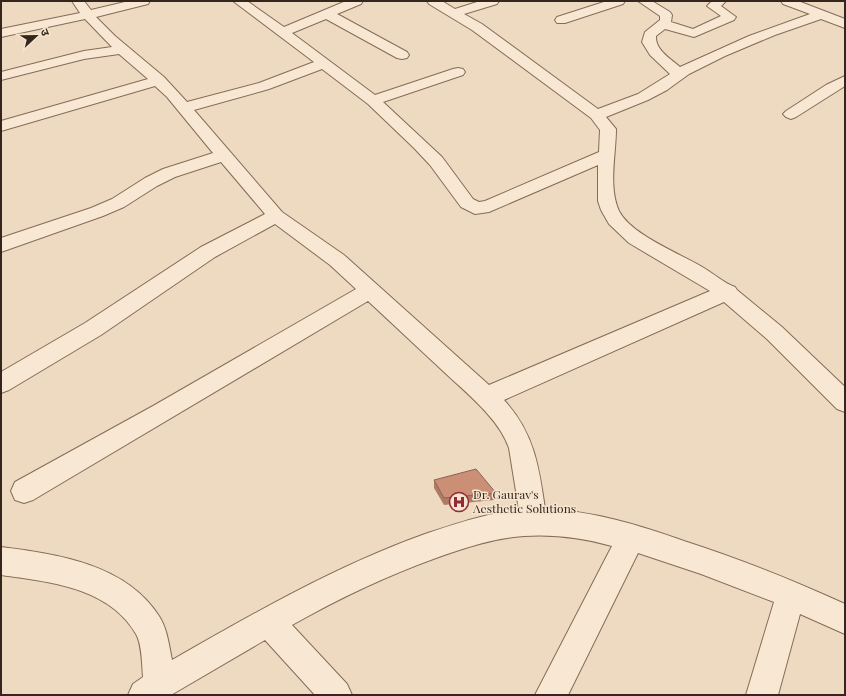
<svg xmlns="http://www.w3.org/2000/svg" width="846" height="696" font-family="'Playfair Display','Noto Sans Devanagari',serif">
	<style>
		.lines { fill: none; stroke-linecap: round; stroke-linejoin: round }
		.minor-casing { stroke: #866b58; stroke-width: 2 }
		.minor { fill: #f8e8d3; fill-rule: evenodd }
		.wall { fill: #af7b65 }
		.building { fill: #cb8f76; stroke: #8e6453 }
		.labels { text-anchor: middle; stroke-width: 3; stroke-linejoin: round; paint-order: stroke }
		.poi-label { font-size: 12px; fill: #35261d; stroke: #f5e5cf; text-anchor: start }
	</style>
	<rect width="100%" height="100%" fill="#eddac0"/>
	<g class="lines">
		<defs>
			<g id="minor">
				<path d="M72 1H84L91 10 129 1H150L148 4 96 17 115 36 164 77 187 102 259 83 314 62 233 1H247L284 27 346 1H363L361 4 337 14 407 52 409 55 407 58 402 59 397 58 326 19 292 33 375 95 453 69 458 68 463 69 465 72 463 75 383 102 442 157 473 199 479 202 485 201 599 152 600 130 591 118 472 30 429 4 427 1H442L455 9 480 1H499L497 4 464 14 482 24 598 109 638 94 670 74 650 55 642 42 645 32 660 20V16L638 1H652L670 12 672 15 671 22 693 29 721 16 707 6 712 1H726L721 6 736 17 734 20 694 37 665 29 656 36C655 50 671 59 680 67L749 36 810 14 783 4 781 1H798L845 19V28L821 19 775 35 725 56 689 74 667 90 648 100 606 117 616 129C616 154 608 187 619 211 631 235 681 254 704 268 714 274 724 283 735 287L737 290 782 327 845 387V412L837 409 767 339 724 302 504 400C534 433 539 466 545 509 593 511 639 525 684 541 740 559 792 580 845 604V634L800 614 778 695H746L774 602 701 574 638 553 568 695H535L612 546C584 538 553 534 524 536 494 538 464 548 436 558 386 576 338 599 292 625L347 684 352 695H315L265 640 171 695H128L133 684 143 677C142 665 142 644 136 634 109 587 49 582 1 575V547C57 554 126 564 159 616 167 628 169 645 172 660 254 613 336 566 425 534 455 524 487 513 519 510L509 448C499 418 464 391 442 370 417 347 393 324 368 301L33 500 24 503 15 500 11 491 15 482 153 406 356 289 330 265 275 224 215 257 101 335 9 390 1 393V372L85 323 201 247 265 214 221 162 175 177 157 186 124 207 103 216 1 252V238L91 208 112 199 145 178 163 169 213 153 167 97 155 86 1 131V121L148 79 119 54 84 59 1 80V72L84 51 112 47 85 19 1 37V29L80 13ZM322 69 368 104 414 148 430 165 461 207 475 214 489 212 598 165V201L601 210 609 224 629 243 710 291 489 385 344 255 282 212 194 110 269 89Z"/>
				<polygon points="607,1 625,1 623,4 565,23 557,23 555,20 557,17"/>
				<polygon points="845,76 845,86 796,117 791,119 786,117 783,114 786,111 826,85"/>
			</g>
		</defs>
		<use href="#minor" class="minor-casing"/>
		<use href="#minor" class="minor"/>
	</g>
	<polygon class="wall" points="434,480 496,493 494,500 444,505 434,488"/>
	<polygon class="building" points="476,469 496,493 444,498 434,480"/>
	<defs>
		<symbol id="hospital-ring" viewBox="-11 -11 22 22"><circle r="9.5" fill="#f5e5cf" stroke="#942937" stroke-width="1.5"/><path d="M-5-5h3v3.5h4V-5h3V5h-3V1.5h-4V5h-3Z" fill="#942937"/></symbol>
	</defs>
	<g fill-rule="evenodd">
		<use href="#hospital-ring" x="448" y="491" width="22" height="22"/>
	</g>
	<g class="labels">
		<g class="poi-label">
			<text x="473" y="499">Dr. Gaurav's<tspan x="473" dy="14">Aesthetic Solutions</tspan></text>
		</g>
	</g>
	<rect width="846" height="696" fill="none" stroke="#35261d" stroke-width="4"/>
	<g transform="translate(36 36) rotate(68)" stroke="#f5e5cf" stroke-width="3" paint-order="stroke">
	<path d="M0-3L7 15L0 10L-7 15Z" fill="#35261d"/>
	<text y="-6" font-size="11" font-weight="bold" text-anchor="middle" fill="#35261d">उ</text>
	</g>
</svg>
